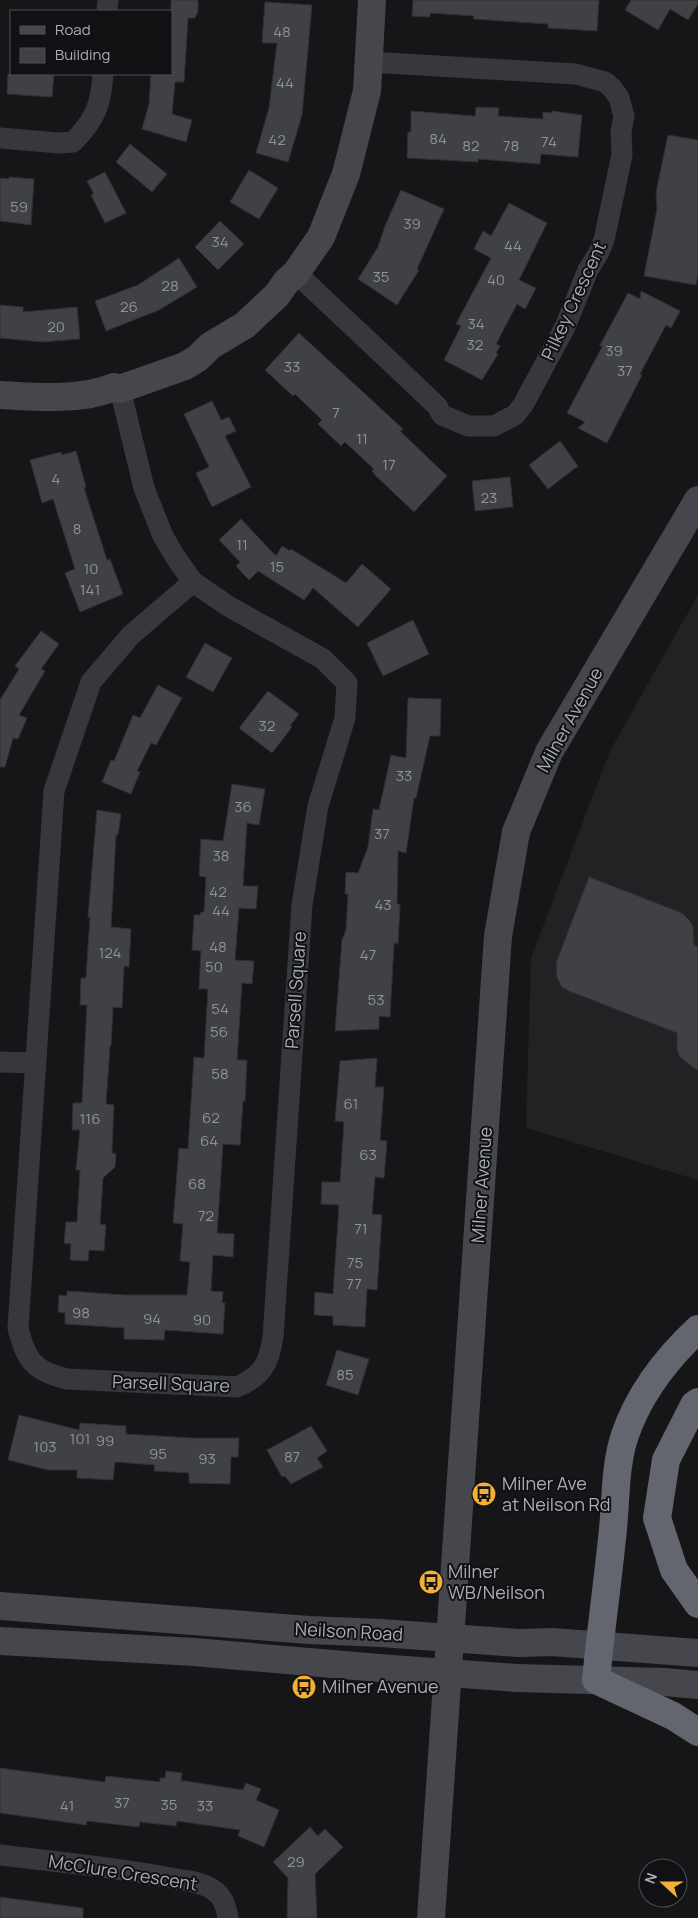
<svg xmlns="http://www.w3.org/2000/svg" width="698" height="1918" font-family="Manrope,sans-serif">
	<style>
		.built { fill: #222225 }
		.building { fill: #404145; stroke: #303034 }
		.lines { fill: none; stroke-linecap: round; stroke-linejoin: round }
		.street { stroke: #37383d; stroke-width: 21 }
		.secondary { stroke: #45474d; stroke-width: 28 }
		.highway { stroke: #63666e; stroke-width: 28 }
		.secondary-bridge { stroke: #45474d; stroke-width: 28 }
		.labels { text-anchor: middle; stroke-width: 4; stroke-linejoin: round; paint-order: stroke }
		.number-label { font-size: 15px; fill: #8e929b }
		.street-label { font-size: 18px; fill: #a8adb8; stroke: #111113 }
		.poi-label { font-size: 18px; fill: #a8adb8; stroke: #111113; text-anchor: start }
	</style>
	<rect width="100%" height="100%" fill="#161618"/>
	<polygon class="built" points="698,595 698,1180 526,1128 531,958 610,751"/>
	<g class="building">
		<polygon points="171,0 198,0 198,11 195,18 188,18 184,82 175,82 172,114 192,120 186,142 142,129 149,104 151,74 171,74"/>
		<polygon points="413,0 599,0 597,31 548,28 548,24 473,19 474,16 430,13 430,17 412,16"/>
		<polygon points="631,0 698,0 698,4 688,20 670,9 658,30 625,10"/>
		<polygon points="265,2 312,5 302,115 288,162 256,153 269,108 277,43 262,43"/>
		<polygon points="8,74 54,74 52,97 7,94"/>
		<polygon points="476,107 499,108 498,116 543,119 543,112 552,113 552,111 582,115 578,157 541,154 540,164 478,159 478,162 407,158 408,132 411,132 411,111 475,116"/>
		<polygon points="668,135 698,140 698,274 696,285 644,276 657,209 656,192"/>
		<polygon points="130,144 167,174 152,192 116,162"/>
		<polygon points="249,170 278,188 259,219 230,202"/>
		<polygon points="105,172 126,213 105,223 91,195 94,194 87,181"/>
		<polygon points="9,177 34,179 31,225 0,221 0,178 9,179"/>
		<polygon points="401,190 444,209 417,269 419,270 397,305 358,279 378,247 385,226"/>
		<polygon points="509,203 547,223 519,280 536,288 525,309 517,304 496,344 500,346 496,353 498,354 482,380 444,360 461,326 456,324 491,258 474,249 483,231 491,236"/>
		<polygon points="220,221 244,244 218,270 195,247"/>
		<polygon points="179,258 197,287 159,310 106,331 95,301 138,285"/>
		<polygon points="641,291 680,311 671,328 666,325 640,374 642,375 607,443 578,428 585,422 567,413 602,347 600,345 628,293 640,299"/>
		<polygon points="0,305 23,307 23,312 77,307 80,339 42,342 0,338"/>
		<polygon points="299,333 403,429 400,431 447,476 414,512 376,476 372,471 374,469 345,442 341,446 318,424 322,420 295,394 293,396 265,370"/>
		<polygon points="212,401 221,420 229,417 236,431 225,436 251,487 212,507 196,473 209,467 184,414"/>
		<polygon points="560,441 578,466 548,489 529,465"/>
		<polygon points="76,451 86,487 84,488 107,560 110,559 123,594 80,612 65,573 75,569 53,499 42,503 30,460 61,452 62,455"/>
		<polygon points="510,477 513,507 475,511 472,481"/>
		<polygon points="241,519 276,556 282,546 290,551 291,549 346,583 362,564 391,589 358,627 313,588 304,600 258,571 249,580 236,566 240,562 219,540"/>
		<polygon points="413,620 429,654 383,676 367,643"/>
		<polygon points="41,631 59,644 41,669 45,671 19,715 27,718 18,739 13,738 5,767 0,767 0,700 19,669 15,666"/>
		<polygon points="205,643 232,658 213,692 186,677"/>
		<polygon points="158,685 182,698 156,745 151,743 137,771 140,772 131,794 102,782 111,760 114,761 133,715 140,718"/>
		<polygon points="268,691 299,714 290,726 292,727 272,753 239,728"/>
		<polygon points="408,698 441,699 440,736 430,736 416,798 414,798 406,853 398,851 397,904 400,904 398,944 394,943 390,1017 379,1016 379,1029 335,1031 342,940 346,930 348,894 345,894 346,872 358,873 368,847 373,809 379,810 391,755 406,758"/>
		<polygon points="232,784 265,789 259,825 247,823 243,886 258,886 256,909 239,908 235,960 254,961 252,984 242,983 237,1060 247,1060 245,1101 243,1101 240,1145 223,1144 217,1233 234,1234 233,1257 213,1255 211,1291 223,1292 222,1303 225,1303 223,1334 165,1330 164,1340 124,1339 124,1328 65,1324 65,1313 58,1312 59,1295 67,1296 67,1291 125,1295 187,1295 190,1262 180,1261 183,1224 173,1223 179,1148 188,1149 194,1057 204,1058 208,989 199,989 201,951 192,950 194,915 200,915 201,912 204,912 206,877 199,876 201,839 223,841"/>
		<polygon points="97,810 121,814 118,835 116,835 111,927 131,929 129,967 124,966 122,1008 113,1007 111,1046 110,1046 106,1104 114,1105 112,1153 116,1154 115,1167 103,1178 100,1224 106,1225 104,1251 89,1250 88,1261 70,1260 71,1244 64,1243 66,1222 77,1222 80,1170 76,1170 80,1130 72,1130 73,1103 82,1103 87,1005 80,1005 81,978 86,978 90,917 88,917"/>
		<polygon points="589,877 682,913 690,921 693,926 694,945 698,947 698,1071 680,1057 677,1050 677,1033 569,991 562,987 557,978 556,963"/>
		<polygon points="377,1058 375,1087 384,1087 380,1140 387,1141 384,1178 375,1177 372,1214 382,1215 377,1290 367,1289 365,1327 333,1325 333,1316 314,1315 315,1292 333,1294 339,1205 321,1204 322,1182 340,1182 344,1122 335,1121 340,1061"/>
		<polygon points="337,1350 369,1359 358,1395 326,1385"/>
		<polygon points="19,1415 79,1430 80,1423 126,1426 126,1434 192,1438 239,1438 238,1457 231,1457 230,1484 189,1483 189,1473 154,1471 155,1465 115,1462 113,1480 77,1478 77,1470 48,1470 8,1460"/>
		<polygon points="311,1426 327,1451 317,1458 323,1467 291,1484 285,1476 282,1477 267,1450"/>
		<polygon points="0,1768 105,1782 106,1776 160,1782 160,1778 165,1778 166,1771 182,1773 181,1781 185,1781 243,1790 246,1783 261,1789 256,1800 279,1810 264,1847 238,1836 240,1830 177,1821 176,1826 140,1822 139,1827 87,1821 86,1825 0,1813"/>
		<polygon points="310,1827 318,1836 325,1829 343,1847 315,1874 317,1918 287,1918 288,1878 273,1862"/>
		<polygon points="0,1897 83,1908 83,1918 0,1918"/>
	</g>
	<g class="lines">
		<g class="street">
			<polyline points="107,11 108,0"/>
			<path d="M0 138 59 143 73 142C95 120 101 105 103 74"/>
			<polyline points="296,273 396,367 437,406 442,415 468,426 494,426 515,415 523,405 565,327 588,270 598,254 604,240 622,155 621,132 624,116 619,98 613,89 605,82 576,74 369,62"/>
			<path d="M120 389 144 488 163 536 176 558 193 582 228 606 323 659 347 683 345 718 318 806 302 905 273 1337C269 1364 262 1376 237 1387L67 1379C34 1371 26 1361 18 1328L54 791 91 682 131 635 193 582"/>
			<polyline points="0,1062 35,1063"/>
			<path d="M0 1855C57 1862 115 1867 171 1878 185 1881 200 1881 212 1889 223 1896 226 1906 228 1918"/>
		</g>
		<g class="secondary">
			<path d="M0 395C36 397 81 401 114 387L120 389 185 366 198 358 210 346 245 325 277 295 286 282 296 273 321 237 346 174 367 91 372 0"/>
			<polyline points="0,1606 309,1630 381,1633"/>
			<polyline points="0,1641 194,1652 379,1668"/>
			<polyline points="519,1643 552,1642 698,1653"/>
			<polyline points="517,1678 665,1682 698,1685"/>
			<polyline points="431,1918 498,936 516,832 549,752 698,500"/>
		</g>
		<g class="highway">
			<path d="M698 1329C667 1358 639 1394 625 1435 615 1464 616 1498 613 1529 608 1579 601 1629 596 1680L673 1716 698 1732"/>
			<polyline points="698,1402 694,1405 666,1460 657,1518 674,1570 698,1604"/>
		</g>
		<g class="secondary-bridge">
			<polyline points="381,1633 519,1643"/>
			<polyline points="379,1668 517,1678"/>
		</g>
	</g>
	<defs>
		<symbol id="bus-disc" viewBox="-11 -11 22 22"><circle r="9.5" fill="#f2b134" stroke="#111113"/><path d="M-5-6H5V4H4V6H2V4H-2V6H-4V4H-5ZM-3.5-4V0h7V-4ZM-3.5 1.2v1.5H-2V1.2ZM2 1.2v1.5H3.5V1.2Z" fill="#111"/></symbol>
	</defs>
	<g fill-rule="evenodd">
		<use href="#bus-disc" x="470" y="1480" width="28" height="28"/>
		<use href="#bus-disc" x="417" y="1568" width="28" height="28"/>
		<use href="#bus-disc" x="290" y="1673" width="28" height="28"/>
	</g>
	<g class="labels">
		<g class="number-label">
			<text x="282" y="37">48</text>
			<text x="285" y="88">44</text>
			<text x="438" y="144">84</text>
			<text x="277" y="145">42</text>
			<text x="549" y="147">74</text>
			<text x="471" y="151">82</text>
			<text x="511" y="151">78</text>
			<text x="19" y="212">59</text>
			<text x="412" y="229">39</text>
			<text x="220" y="247">34</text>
			<text x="513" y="251">44</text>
			<text x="381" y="282">35</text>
			<text x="496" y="285">40</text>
			<text x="170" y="291">28</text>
			<text x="129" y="312">26</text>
			<text x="476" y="329">34</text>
			<text x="56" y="332">20</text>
			<text x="475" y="350">32</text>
			<text x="614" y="356">39</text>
			<text x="292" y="372">33</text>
			<text x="625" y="376">37</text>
			<text x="336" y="418">7</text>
			<text x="362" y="444">11</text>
			<text x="389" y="470">17</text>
			<text x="56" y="484">4</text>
			<text x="489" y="503">23</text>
			<text x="77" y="534">8</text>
			<text x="242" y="550">11</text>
			<text x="277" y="572">15</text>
			<text x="91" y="574">10</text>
			<text x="90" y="595">141</text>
			<text x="267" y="731">32</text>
			<text x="404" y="781">33</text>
			<text x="243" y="812">36</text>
			<text x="382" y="839">37</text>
			<text x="221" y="861">38</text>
			<text x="218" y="897">42</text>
			<text x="383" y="910">43</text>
			<text x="221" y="916">44</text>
			<text x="218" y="952">48</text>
			<text x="110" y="958">124</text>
			<text x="368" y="960">47</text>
			<text x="214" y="972">50</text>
			<text x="376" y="1005">53</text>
			<text x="220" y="1014">54</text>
			<text x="219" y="1037">56</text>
			<text x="220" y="1079">58</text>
			<text x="351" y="1109">61</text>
			<text x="211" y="1123">62</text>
			<text x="90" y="1124">116</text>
			<text x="209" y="1146">64</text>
			<text x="368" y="1160">63</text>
			<text x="197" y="1189">68</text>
			<text x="206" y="1221">72</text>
			<text x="361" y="1234">71</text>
			<text x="355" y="1268">75</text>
			<text x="354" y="1289">77</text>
			<text x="81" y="1318">98</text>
			<text x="152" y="1324">94</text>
			<text x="202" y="1325">90</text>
			<text x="345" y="1380">85</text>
			<text x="80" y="1444">101</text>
			<text x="105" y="1446">99</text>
			<text x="45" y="1452">103</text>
			<text x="158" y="1459">95</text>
			<text x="292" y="1462">87</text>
			<text x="207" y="1464">93</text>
			<text x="122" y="1808">37</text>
			<text x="169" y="1810">35</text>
			<text x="67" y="1811">41</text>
			<text x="205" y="1811">33</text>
			<text x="296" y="1867">29</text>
		</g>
		<g class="street-label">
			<text transform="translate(574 301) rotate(-65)" y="6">Pilkey Crescent</text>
			<text transform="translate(570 720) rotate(-61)" y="6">Milner Avenue</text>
			<text transform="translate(296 990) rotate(-86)" y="6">Parsell Square</text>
			<text transform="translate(482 1185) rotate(-86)" y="6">Milner Avenue</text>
			<text transform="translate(171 1384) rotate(2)" y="6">Parsell Square</text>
			<text transform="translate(349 1632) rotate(3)" y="6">Neilson Road</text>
			<text transform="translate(123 1873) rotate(9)" y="6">McClure Crescent</text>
		</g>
		<g class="poi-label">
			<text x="502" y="1490">Milner Ave<tspan x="502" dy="21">at Neilson Rd</tspan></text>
			<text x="448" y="1578">Milner<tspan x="448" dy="21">WB/Neilson</tspan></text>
			<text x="322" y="1693">Milner Avenue</text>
		</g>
	</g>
	<rect x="10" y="10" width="162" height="65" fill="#111113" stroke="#4d4f55"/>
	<rect x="20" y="26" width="25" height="8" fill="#45474d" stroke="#4d4f55"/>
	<text x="55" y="35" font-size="15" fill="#a8adb8">Road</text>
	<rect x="20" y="48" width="25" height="15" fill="#404145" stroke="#4d4f55"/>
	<text x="55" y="60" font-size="15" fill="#a8adb8">Building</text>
	<g transform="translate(663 1883) rotate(291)"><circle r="24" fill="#111113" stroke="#4d4f55"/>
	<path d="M0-4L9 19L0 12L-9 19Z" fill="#f2b134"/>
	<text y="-8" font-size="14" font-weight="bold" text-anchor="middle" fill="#a8adb8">N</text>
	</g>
</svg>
